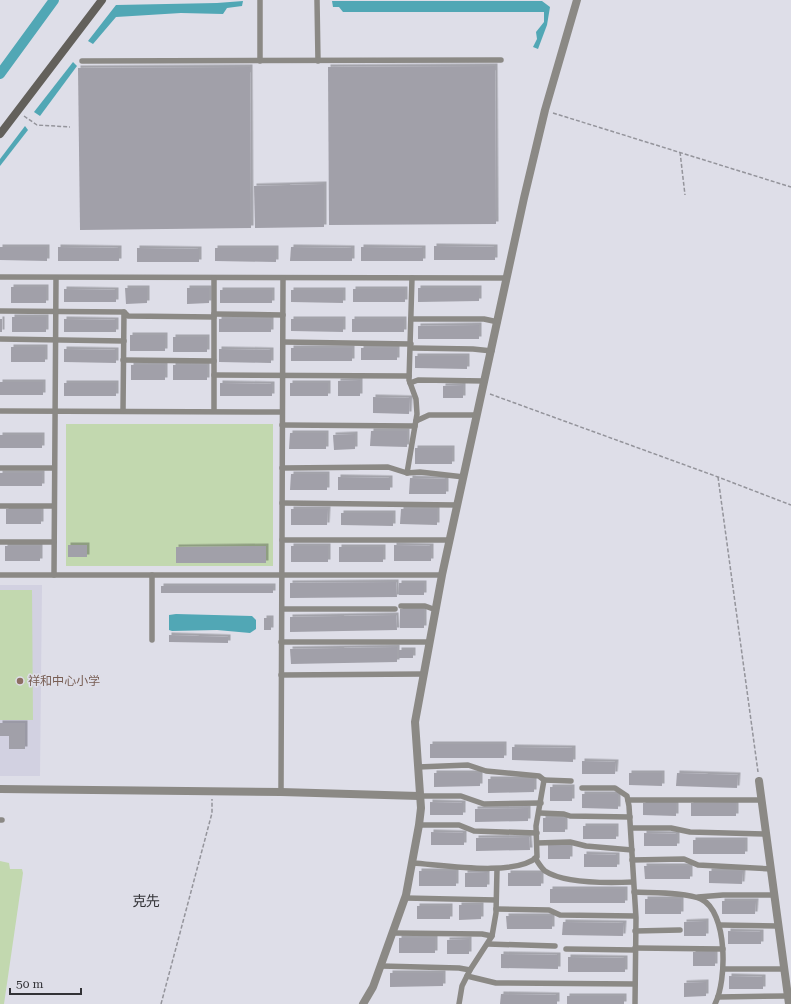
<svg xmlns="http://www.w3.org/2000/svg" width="791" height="1004" font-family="'Roboto Serif','Noto Sans SC',serif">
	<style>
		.built { fill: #d2d1e1 }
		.green { fill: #c2d8af }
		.water { fill: #51a7b5 }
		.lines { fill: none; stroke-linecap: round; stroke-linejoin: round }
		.canal { stroke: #51a7b5; stroke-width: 10 }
		.building { fill: #a1a0a9; filter: url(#shadow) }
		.path { stroke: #94949b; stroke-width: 1.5; stroke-dasharray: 4 2; stroke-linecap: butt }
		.service { stroke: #8b8985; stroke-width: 5.5 }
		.minor { stroke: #8b8985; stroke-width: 8 }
		.secondary { stroke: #63605b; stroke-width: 8 }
		.education-dot { fill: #8d6e63; stroke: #dedee8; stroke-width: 1.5 }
		.labels { text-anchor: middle; stroke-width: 3; stroke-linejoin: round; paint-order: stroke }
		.education-label { font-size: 12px; fill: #785e54; stroke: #dedee8; text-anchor: start }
		.quarter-label { font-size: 14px; fill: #323236; stroke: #dedee8 }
	</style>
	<defs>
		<filter id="shadow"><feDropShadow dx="2.5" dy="-2.5" stdDeviation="0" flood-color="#0004"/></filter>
	</defs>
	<rect width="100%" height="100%" fill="#dedee8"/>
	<polygon class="built" points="0,585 42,585 40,776 0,776"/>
	<g class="green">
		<rect x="66" y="424" width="207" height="142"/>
		<polygon points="0,590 32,590 33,720 0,720"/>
		<polygon points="0,861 9,863 10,869 22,869 23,873 4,1004 0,1004"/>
	</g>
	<g class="water">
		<polygon points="243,1 242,6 227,8 223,14 181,13 116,17 93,44 88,41 116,5 217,3"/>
		<polygon points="332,1 542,1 550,7 547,25 538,49 533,47 537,39 536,32 544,22 544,12 343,12 339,7 333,7"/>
		<polygon points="73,62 77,66 40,116 34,112"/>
		<polygon points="25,126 28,130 0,166 0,159"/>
		<polygon points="176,614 252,616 256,620 256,629 250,633 217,630 172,631 169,630 169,615"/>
	</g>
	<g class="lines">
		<polyline class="canal" points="0,74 54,0"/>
	</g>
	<g class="building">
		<polygon points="495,66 496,224 329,225 328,67"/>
		<polygon points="250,67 251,228 80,230 78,68"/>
		<polygon points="324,184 324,227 255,228 254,186"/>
		<polygon points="434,246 495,247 495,260 434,260"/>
		<polygon points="0,247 47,247 47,261 0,260"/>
		<polygon points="58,247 119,248 119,261 58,261"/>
		<polygon points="291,247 352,248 352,261 290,261"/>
		<polygon points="361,247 423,248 423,261 361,261"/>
		<polygon points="137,248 199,249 199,262 137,262"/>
		<polygon points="215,248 276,248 276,262 215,261"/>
		<rect x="11" y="287" width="35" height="16"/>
		<polygon points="125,288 147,288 147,303 126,304"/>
		<polygon points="187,288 209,288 209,303 187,304"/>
		<polygon points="418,288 479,288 479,301 418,302"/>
		<polygon points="64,289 116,290 116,302 64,302"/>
		<rect x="353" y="289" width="52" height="13"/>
		<rect x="220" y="290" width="52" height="13"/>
		<polygon points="291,290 343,290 343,303 291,302"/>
		<rect x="12" y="317" width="34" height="15"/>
		<rect x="0" y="319" width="2" height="13"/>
		<polygon points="64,319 116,320 116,332 64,332"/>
		<rect x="219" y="319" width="52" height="13"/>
		<polygon points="291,319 343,319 343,332 291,331"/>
		<rect x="352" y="319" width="52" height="13"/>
		<polygon points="479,325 479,339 418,339 418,326"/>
		<rect x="130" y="335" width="35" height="16"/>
		<rect x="173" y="337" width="34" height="15"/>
		<rect x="11" y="347" width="34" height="15"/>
		<rect x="291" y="348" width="61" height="13"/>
		<rect x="361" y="348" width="36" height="12"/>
		<polygon points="64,349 116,350 116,363 64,362"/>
		<polygon points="219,349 271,350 271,363 219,362"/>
		<polygon points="415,356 467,356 467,369 415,368"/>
		<rect x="131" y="365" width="34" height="15"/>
		<rect x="173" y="365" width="34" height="15"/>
		<polygon points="360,380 360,396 338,396 338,381"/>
		<rect x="0" y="382" width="43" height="13"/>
		<rect x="64" y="383" width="52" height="13"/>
		<polygon points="220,383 272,384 272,396 220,396"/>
		<rect x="290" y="383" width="38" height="13"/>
		<polygon points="463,385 463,398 443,398 443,386"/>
		<polygon points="373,397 410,398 409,414 373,413"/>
		<polygon points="371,431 407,431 407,447 370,446"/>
		<polygon points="290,433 326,433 326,449 289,449"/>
		<polygon points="355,434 355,449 334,450 333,435"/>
		<rect x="0" y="435" width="42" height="13"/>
		<rect x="415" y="448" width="37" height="16"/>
		<rect x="0" y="473" width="42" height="13"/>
		<polygon points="291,474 327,474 327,490 290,490"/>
		<polygon points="338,477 390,478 390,490 338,490"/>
		<polygon points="410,478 446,479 446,494 409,494"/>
		<rect x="6" y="509" width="35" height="15"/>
		<polygon points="291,509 328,509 327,525 291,525"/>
		<polygon points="401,509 437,509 437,525 400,524"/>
		<polygon points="341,513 393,513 393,526 341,525"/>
		<rect x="68" y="545" width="19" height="12"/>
		<polygon points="394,545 431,546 431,561 394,561"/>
		<rect x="5" y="546" width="35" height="15"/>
		<polygon points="266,546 266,563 176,563 176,547"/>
		<rect x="291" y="546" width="37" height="16"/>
		<rect x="339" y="547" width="44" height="15"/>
		<polygon points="396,582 397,597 290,598 290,583"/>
		<rect x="399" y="583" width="25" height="12"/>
		<rect x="161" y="586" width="112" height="7"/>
		<rect x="400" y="609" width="24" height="19"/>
		<polygon points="396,615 397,630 290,632 290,617"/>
		<rect x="264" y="618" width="7" height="12"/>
		<polygon points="169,635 228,637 228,643 169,642"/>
		<polygon points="397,647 397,662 291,664 290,649"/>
		<rect x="399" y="650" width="14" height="8"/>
		<polygon points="0,723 25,723 25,749 9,749 9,736 0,736"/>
		<rect x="430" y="744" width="74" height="14"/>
		<polygon points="512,747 573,748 573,762 512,760"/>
		<polygon points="582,761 616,762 615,774 582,774"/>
		<polygon points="434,773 480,773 480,786 434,787"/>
		<polygon points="629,773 662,773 662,786 629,785"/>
		<polygon points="677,773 738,775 737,788 676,786"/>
		<polygon points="488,779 534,779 534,792 488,793"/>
		<rect x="550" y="787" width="22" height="14"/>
		<polygon points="582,794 618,794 618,809 582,808"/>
		<polygon points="430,802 463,803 463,815 430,815"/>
		<polygon points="736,802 736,816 691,816 691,803"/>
		<polygon points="643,803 676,803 676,816 643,815"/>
		<polygon points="528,808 528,821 475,822 475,809"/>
		<rect x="543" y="818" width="22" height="14"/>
		<rect x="583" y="826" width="33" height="13"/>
		<polygon points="431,832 464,833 464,845 431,845"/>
		<polygon points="644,833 677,834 677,846 644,846"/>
		<polygon points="529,837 530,850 476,851 476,838"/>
		<rect x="693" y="840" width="52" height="14"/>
		<rect x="548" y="845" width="22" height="14"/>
		<polygon points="584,854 617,855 617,867 584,867"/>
		<polygon points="644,866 690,866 690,879 645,879"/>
		<rect x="419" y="871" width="37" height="15"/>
		<polygon points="709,871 743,871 742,884 709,883"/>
		<polygon points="487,872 487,887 465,887 465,873"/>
		<rect x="508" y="873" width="33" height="13"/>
		<rect x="550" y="889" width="75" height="14"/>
		<rect x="645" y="899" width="36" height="15"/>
		<polygon points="722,901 756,901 755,914 722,914"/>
		<polygon points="459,905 481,905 481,919 459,920"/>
		<rect x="417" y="906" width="33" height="13"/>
		<polygon points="506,916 552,916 552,929 507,929"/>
		<polygon points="706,921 706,936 684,936 684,922"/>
		<polygon points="563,922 624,923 623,936 562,935"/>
		<polygon points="728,931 761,932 761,944 728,944"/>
		<rect x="399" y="938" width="36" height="15"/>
		<polygon points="469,939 469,954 447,954 447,940"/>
		<rect x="693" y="952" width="22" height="14"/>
		<polygon points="501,954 558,955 558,969 501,968"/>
		<polygon points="568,957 625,958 625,972 568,972"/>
		<polygon points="390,973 443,973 443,986 390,987"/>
		<polygon points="729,976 763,977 763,989 729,989"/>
		<polygon points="706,982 706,996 684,997 684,983"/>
		<polygon points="501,994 557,995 557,1004 500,1004"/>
		<rect x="567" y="996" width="57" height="8"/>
	</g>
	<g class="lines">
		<g class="path">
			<polyline points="553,113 791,187"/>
			<polyline points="24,116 37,125 70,127"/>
			<polyline points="680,152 685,195"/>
			<polyline points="490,394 718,477 791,505"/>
			<polyline points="718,477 758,772"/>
			<polyline points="161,1004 212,813 212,799"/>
		</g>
		<g class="service">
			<polyline points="260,0 260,61"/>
			<polyline points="317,0 318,61"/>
			<polyline points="82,61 501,60"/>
			<polyline points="0,277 507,278"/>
			<polyline points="214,278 214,411"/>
			<polyline points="0,311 124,312 128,316 214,317"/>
			<polyline points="214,314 283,315"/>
			<polyline points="411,319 484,319 498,322"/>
			<polyline points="0,339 124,341"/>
			<polyline points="283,342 411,344"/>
			<polyline points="411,348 473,349 492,351"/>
			<polyline points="123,360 214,361"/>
			<polyline points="214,375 409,376"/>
			<polyline points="410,383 418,380 485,381"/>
			<polyline points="0,411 282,412"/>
			<polyline points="123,411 124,312"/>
			<polyline points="416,421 429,415 477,415"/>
			<polyline points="282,425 415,426"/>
			<polyline points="0,468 54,468"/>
			<polyline points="282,468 388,467 407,473 420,472 464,477"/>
			<polyline points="407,473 417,414 416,399 409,380 412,278"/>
			<polyline points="282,503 457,505"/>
			<polyline points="0,506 54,506"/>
			<polyline points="282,540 450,540"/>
			<polyline points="0,542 54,542"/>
			<polyline points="0,575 442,575"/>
			<polyline points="54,575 56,278"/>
			<polyline points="152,575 152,640"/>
			<polyline points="401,606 425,606 436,610"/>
			<polyline points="282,609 395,609"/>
			<polyline points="281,642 430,642"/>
			<polyline points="281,675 424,674"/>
			<polyline points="544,780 571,781"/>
			<polyline points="582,788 615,788 627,796 629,806 636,918 635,1004"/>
			<polyline points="281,792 283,278"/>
			<polyline points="419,796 461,796 484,804 541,803"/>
			<polyline points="628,800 762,800"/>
			<polyline points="540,813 564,814 570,816 630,817"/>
			<polyline points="0,820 2,820"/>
			<polyline points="419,825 459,825 474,831 537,833"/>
			<polyline points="631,828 671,828 690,832 766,834"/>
			<polyline points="537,843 570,842 586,846 632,850"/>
			<path d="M535 858C538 862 541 868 545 871 565 884 610 883 633 882"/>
			<polyline points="632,860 684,859 698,865 771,869"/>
			<path d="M413 863C443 865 515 877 537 857L536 826 544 780 539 776 486 771 468 765 418 767"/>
			<path d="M634 892C651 893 687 892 701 899 728 912 727 981 715 1004"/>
			<polyline points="698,897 723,895 774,895"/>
			<polyline points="405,898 496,900"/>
			<polyline points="496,909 549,910 560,915 635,916"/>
			<polyline points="720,925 778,926"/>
			<polyline points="635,931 680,930"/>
			<polyline points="393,933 482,934 492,936"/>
			<polyline points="488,944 555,946"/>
			<polyline points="635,948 723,949"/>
			<polyline points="566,949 635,950"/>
			<polyline points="381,966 459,968 470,970"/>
			<polyline points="723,969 784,969"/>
			<polyline points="467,976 496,983 635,984"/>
			<polyline points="718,997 788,996"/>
			<polyline points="459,1004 462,986 470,970 492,936 496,913 497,869"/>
		</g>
		<g class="minor">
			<polyline points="759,781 789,1004"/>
			<polyline points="0,789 281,792 419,796"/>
			<polyline points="363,1004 373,987 406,895 419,825 421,808 415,722 442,575 524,198 545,110 577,0"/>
		</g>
		<polyline class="secondary" points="0,134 102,0"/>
	</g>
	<circle class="education-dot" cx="20" cy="681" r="4"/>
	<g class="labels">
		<g class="education-label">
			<text x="28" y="685">祥和中心小学</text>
		</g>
		<g class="quarter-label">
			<text x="146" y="906">克先</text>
		</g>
	</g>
	<path d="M10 988v6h71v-6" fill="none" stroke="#323236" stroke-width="2"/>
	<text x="16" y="988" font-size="12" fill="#323236" stroke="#dedee8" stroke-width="3" paint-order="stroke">50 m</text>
</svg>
